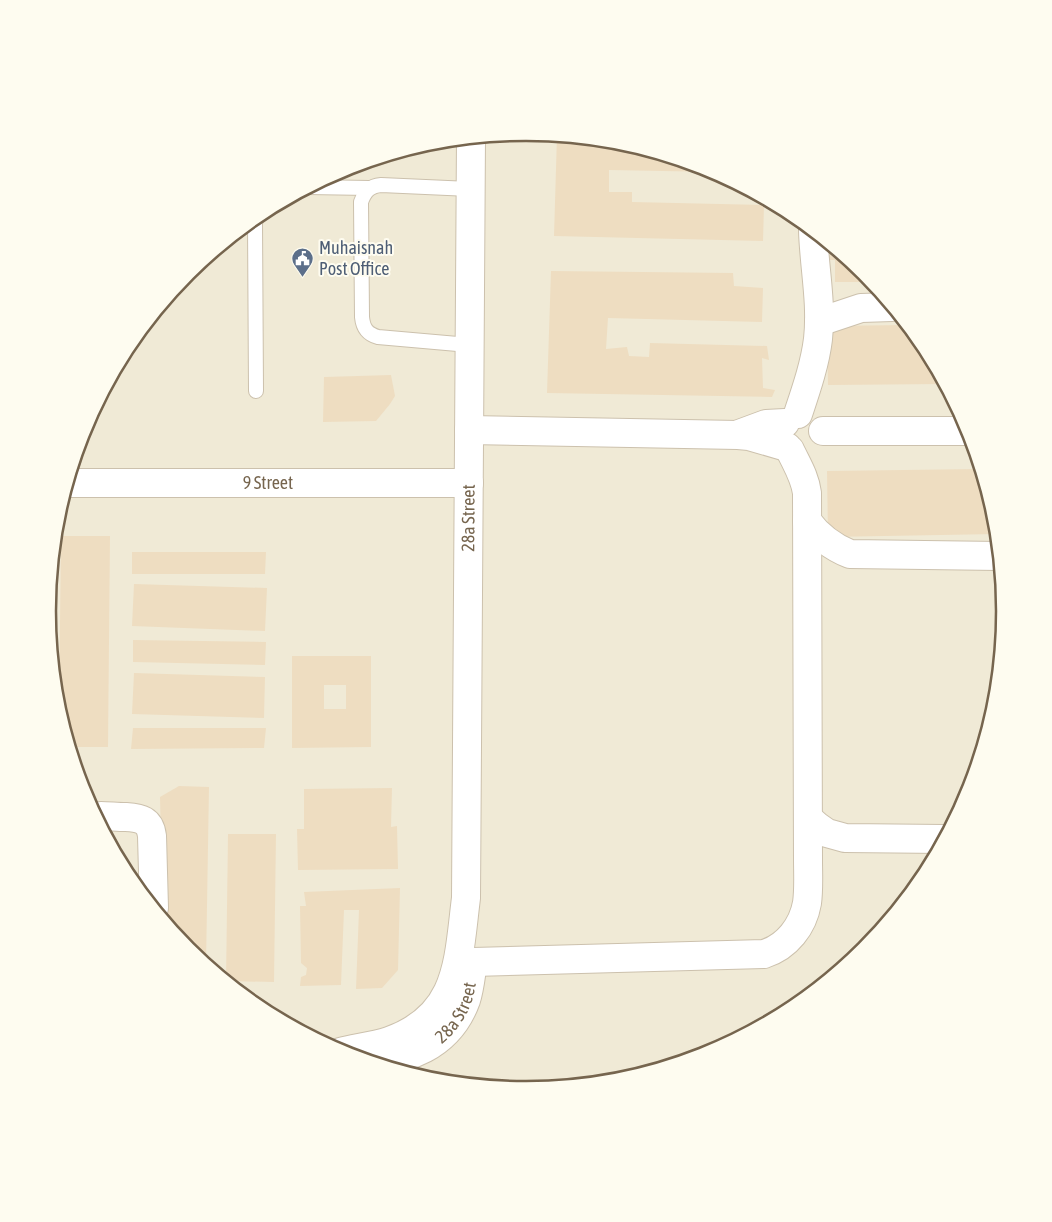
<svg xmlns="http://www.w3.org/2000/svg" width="1052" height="1222" font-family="'Asap Condensed',sans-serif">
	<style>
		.residential { fill: #f0ead6 }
		.building { fill: #eeddc1; fill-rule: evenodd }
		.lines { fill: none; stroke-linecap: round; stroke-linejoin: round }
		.lane-casing { stroke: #ccc1ad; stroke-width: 16 }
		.street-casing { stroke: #ccc1ad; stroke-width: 30 }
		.lane { stroke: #fff; stroke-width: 14 }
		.street { stroke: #fff; stroke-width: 28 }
		.labels { text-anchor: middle; stroke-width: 4; stroke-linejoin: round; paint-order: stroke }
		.service-label { font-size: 18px; fill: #4e5e75; stroke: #fefcf0; text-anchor: start }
		.street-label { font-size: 18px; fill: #76654e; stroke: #fefcf0 }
		.rim { fill: none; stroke: #76654e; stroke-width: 2.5 }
	</style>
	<rect width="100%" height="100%" fill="#fcf9ea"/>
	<circle class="residential" cx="526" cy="611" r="477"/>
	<g class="building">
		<polygon points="557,135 620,142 709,169 716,172 609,170 609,192 632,192 632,202 764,205 763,241 554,236"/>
		<polygon points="824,239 865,273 872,282 835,282 835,260 824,260"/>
		<polygon points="551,271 733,273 734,286 763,288 762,322 608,318 606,349 627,347 629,356 649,357 650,343 767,346 769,360 762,358 763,388 775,390 772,397 547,393"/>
		<polygon points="907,325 924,345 944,384 828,385 827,326"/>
		<polygon points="391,375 395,396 390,404 376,421 323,422 324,377"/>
		<polygon points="980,469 995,518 997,534 828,537 827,471"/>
		<polygon points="61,536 110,536 108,747 70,747 59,711"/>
		<polygon points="132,552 266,552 265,574 132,574"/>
		<polygon points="134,584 267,588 265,631 132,626"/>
		<polygon points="133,640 266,642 265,665 133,662"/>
		<path d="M292 656H371V747L292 748ZM324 685H346V709H324Z"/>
		<polygon points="134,673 265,677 264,718 132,714"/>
		<polygon points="133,728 266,728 264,748 131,749"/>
		<polygon points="179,786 209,787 206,965 187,949 163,920 160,797"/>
		<polygon points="392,788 391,827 397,826 398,869 298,870 297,829 304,829 304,789"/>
		<polygon points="228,834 276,834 274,982 226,981"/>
		<polygon points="400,888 398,970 382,988 356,989 359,910 344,910 341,985 300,986 301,977 306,975 307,968 301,963 300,906 306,906 304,892"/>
	</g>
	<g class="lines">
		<defs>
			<g id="lane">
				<polyline points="308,187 369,188"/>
				<path d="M469 345 378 337C367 334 363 328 362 317L361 202C365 191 370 186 381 185L470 189"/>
				<polyline points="256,391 255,223 257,216"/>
			</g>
			<g id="street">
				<polyline points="819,322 861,308 892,307"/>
				<path d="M798 414C806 390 815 364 818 339 822 302 814 267 813 230"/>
				<polyline points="469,430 738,435 749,436 787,447"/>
				<polyline points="823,431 969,431"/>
				<polyline points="739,434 766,424 785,423"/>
				<path id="s1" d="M67 483H469"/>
				<path d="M807 521C819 537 832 547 850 554L999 556"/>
				<path d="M101 816C109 816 117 817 126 817 141 818 150 820 152 836L154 908"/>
				<polyline points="808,818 817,826 827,833 845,838 944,839"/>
				<path d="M473 962 764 954C787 947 803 926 807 903 809 889 808 874 808 860L807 493C805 477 797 465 790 450"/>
				<path id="s2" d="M340 1052C356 1048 374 1046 389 1041 460 1016 458 961 466 898L471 138"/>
				<path id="s3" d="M361 1058C406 1066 450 1044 466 1000 470 988 471 974 473 962"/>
			</g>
		</defs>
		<use href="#lane" class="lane-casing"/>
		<use href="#street" class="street-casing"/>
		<use href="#lane" class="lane"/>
		<use href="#street" class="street"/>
	</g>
	<defs>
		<symbol id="civic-pin" viewBox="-11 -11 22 30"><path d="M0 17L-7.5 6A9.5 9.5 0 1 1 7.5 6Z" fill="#5c6f8a" stroke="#fefcf0"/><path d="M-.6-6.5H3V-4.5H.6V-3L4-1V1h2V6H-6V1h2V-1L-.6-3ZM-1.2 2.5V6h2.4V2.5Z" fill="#fff"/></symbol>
	</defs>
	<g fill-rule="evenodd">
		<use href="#civic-pin" x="290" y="246" width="25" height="34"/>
	</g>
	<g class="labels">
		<g class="service-label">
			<text x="319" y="254">Muhaisnah<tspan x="319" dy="21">Post Office</tspan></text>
		</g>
		<g class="street-label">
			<text dy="6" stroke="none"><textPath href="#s1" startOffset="201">9 Street</textPath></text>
			<text dy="6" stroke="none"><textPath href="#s2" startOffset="605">28a Street</textPath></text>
			<text dy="6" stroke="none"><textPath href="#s3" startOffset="115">28a Street</textPath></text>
		</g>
	</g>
	<path d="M0 0H1052V1222H0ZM56 611a470 470 0 1 1 940 0a470 470 0 1 1-940 0Z" fill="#fefcf0" fill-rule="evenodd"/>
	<path class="rim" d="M56 611a470 470 0 1 1 940 0a470 470 0 1 1-940 0Z"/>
</svg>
